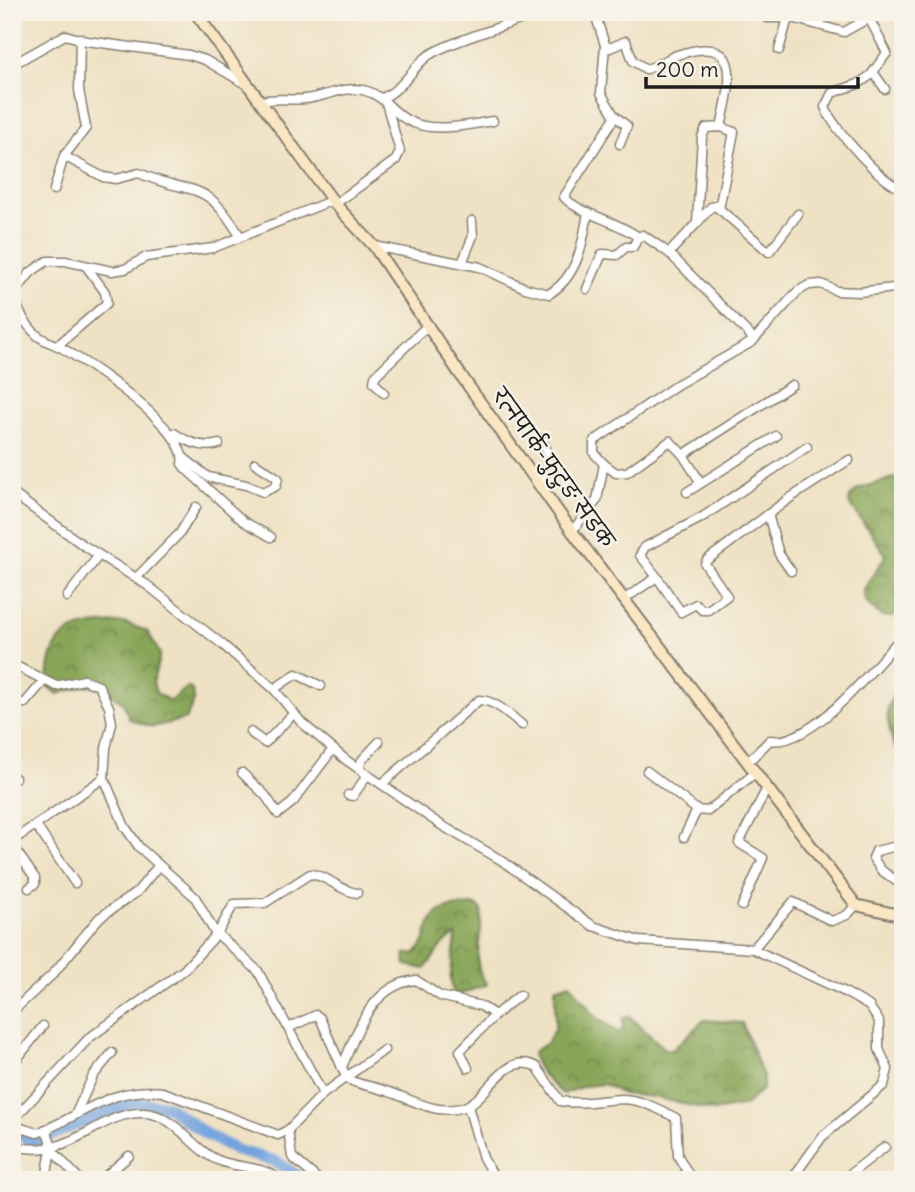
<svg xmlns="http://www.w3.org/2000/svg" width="915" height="1192" font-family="Delius,'Playpen Sans Deva',sans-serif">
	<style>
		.forest { fill: url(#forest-crowns); stroke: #52613a; stroke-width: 2 }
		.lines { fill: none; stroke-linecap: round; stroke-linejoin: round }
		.river { stroke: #75a3de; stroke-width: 12 }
		.street-casing { stroke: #867e70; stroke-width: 11 }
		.secondary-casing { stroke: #867e70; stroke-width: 14 }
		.street { stroke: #fff; stroke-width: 8 }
		.secondary { stroke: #fbe6c3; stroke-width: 10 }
		.labels { text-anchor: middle; stroke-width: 5; stroke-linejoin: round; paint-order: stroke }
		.street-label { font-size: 21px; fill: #1c1c1c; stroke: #f7f3e8 }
	</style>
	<defs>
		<pattern id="forest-crowns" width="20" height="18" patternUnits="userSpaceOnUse" patternTransform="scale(1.75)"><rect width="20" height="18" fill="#89a659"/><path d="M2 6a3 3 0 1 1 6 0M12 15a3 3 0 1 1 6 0" fill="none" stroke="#6f8649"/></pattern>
	</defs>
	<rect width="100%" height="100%" fill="#f7f3e8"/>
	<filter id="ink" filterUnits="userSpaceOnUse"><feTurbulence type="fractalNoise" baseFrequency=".0143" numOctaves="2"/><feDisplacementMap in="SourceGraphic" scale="14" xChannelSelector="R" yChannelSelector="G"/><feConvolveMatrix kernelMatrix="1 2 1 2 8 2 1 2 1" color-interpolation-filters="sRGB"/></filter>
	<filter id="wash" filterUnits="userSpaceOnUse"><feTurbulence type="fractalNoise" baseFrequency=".00686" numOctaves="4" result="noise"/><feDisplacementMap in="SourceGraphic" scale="28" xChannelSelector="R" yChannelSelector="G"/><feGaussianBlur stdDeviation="1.57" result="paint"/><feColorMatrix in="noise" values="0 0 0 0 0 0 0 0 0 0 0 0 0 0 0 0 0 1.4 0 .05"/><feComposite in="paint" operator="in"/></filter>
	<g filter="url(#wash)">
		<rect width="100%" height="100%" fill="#efe1c3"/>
		<g class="forest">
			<polygon points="903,475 903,607 893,617 881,616 865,601 864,589 886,555 849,503 850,497 858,489"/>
			<path d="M125 623 147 631 160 654 153 682 156 693 170 701 188 687 192 690 194 701 186 719 152 727 129 719 123 702 98 687 86 685 58 694 48 687C48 628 74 624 125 623Z"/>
			<path d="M903 682V756C893 747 893 743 890 731 884 707 888 702 903 682Z"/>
			<path d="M476 905 481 909C485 933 468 965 487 984L456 996C444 982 456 953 456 935L443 944 425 969 406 965 405 954 416 953C428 940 424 937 430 923 437 905 460 906 476 905Z"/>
			<path d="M570 983 595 1016 619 1033 623 1029V1018L629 1016 666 1050H672L704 1020 742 1023 763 1076V1088L746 1105 714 1111 654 1097 623 1094 604 1084 584 1086 563 1094C551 1084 533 1068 533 1052L547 1043 555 1028V988Z"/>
		</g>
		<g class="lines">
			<polyline class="river" points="12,1130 34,1142 132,1102 167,1106 207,1135 238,1151 275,1161 303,1180"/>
		</g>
	</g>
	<g filter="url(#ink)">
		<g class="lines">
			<defs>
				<g id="street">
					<polyline points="755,12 767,18 792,18 844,32 869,18"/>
					<polyline points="870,12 869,18 887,53 873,72 885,89"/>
					<path d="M605 45 601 93 614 115 613 120 564 197C577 213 618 221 638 237"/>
					<polyline points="779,50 788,18"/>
					<polyline points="12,65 65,35 87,41 189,55 205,60 244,83"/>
					<path d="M874 73 858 84 832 93 825 107C832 127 882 184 903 189"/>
					<path d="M383 98C410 84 413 62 436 51 469 35 507 26 541 12"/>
					<path d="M262 101C279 97 290 101 305 99 325 97 343 86 363 90 384 95 391 111 407 120 432 134 467 125 493 121"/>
					<polyline points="614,115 627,126 620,144"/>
					<path d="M64 156 103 177 116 179 139 173C194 198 203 175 240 236"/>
					<polyline points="54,190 64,156 86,128 79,90 80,38"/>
					<polyline points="335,204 396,160 400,151 386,103"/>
					<polyline points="719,209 734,132 721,127"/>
					<polyline points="697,223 711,207 716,206 769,252 798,214"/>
					<path d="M374 246 480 267 525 288 549 294C578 276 583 243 588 212"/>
					<polyline points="462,263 473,236 472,221"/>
					<polyline points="587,289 602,254 617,255 626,247 633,247 638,237 643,235 669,253"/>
					<path d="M13 295C19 313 25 324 38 336 46 342 58 345 67 351 93 367 190 431 182 464L186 469 243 521 271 537"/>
					<polyline points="12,296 31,272 47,261 65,261 112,271 125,269 146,257 213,248 333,200"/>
					<polyline points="752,342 798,291 809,285 821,284 837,291 859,292 894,288 903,291"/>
					<polyline points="58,345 107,303 105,292 86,266"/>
					<polyline points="384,393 374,382 375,376 427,326"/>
					<path d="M174 433C187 442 203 449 219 444"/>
					<polyline points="683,455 701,483"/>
					<polyline points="183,457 208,477 246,485 263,492 276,486 278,478 255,463"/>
					<polyline points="604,464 616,473 627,472 670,441 683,455 792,385"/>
					<path d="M539 484C549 470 552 454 541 440"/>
					<polyline points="687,492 776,436"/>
					<polyline points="12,493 83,545 147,585 223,645 274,689 301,722 346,760 441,825 501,860 593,926 639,941 753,949 793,902 832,921 847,915 856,905"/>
					<polyline points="768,514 779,554 791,571"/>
					<path d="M572 531 597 500 604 464 594 453V441L678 384 752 342 751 336 669 253 697 223 702 137 706 128 721 127C730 85 746 32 677 55 666 59 658 66 646 69L633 61 626 41 610 48 605 45 597 20 590 12"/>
					<polyline points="657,577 640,555 645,547 701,518 807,447"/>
					<polyline points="136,578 180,533 196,507"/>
					<polyline points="67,597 99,555"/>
					<polyline points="626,598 657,577 681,612 696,604 702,610 708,610 727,596 705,564 707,560 790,498 849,460"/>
					<polyline points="12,664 56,686 84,680 99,686 109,707 112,723 106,748 104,778 125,827 139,847 195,897 214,931 258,971 323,1094"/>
					<polyline points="274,689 296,674 321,686"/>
					<polyline points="12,704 25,703 43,682"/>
					<polyline points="250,732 265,743 294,713"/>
					<path d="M748 762 770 740C811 748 877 665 903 635"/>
					<polyline points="359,769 362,760 379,742"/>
					<polyline points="647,771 697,810"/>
					<polyline points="242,773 265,795 278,814 293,802 333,749"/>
					<polyline points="12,779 15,778"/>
					<path d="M382 784 479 700C495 700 510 715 522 725"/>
					<polyline points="348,795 353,796 368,774"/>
					<polyline points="37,827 75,883"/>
					<polyline points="684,837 697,810 708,811 755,773"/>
					<polyline points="12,841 104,778"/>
					<polyline points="12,845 35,878 35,884 29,888"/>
					<polyline points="897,846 876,851 873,858 881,870 903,886"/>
					<polyline points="742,906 763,858 739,843 767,788"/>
					<polyline points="753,949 843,991 869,1006 879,1021 879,1049 888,1069 884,1085 822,1137 791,1180"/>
					<polyline points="12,1012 53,974 99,918 137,892 159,865"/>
					<path d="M288 1028 316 1015 320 1018 347 1079C362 1086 369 1085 383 1090 409 1097 432 1115 461 1108 488 1102 503 1049 537 1067L560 1101C583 1105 600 1100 622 1099 640 1099 661 1110 676 1118L678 1156 692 1180"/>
					<polyline points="12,1065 43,1026"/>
					<path d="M342 1067C357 1032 371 985 416 980L440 996 481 1006 495 1015"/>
					<polyline points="468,1068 460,1051 495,1015 520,995"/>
					<polyline points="468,1106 483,1158 496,1180"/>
					<polyline points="76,1113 93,1076 112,1053"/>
					<path d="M12 1121 89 1038 184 970 217 934 234 904 265 903 310 874C328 875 339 891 357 893"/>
					<path d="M12 1125 37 1133C83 1116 109 1086 163 1092L278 1135 288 1130 323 1094 384 1050"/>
					<polyline points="46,1129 53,1149"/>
					<polyline points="288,1130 292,1157 319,1180"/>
					<path d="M12 1145C72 1163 96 1111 144 1113 176 1114 192 1151 220 1161 241 1169 261 1165 280 1180"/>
					<polyline points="46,1180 51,1149 80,1180"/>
					<polyline points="101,1180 129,1156"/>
					<polyline points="842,1180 885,1147"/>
				</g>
				<polyline id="secondary" points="195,12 335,204 374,246 460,374 572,531 856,905 903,916"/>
			</defs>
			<use href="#street" class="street-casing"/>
			<use href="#secondary" class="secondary-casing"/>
			<use href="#street" class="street"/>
			<use href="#secondary" class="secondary"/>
		</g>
	</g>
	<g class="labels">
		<g class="street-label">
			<text transform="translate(553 468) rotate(54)" y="7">रत्नपार्क-फुटुङ सडक</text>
		</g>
	</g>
	<rect width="915" height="1192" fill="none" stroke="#f7f3e8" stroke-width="42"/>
	<path d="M646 77v10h212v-10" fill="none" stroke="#1c1c1c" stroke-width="3.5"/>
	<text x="656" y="77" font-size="21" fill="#1c1c1c" stroke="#f7f3e8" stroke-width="5" paint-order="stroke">200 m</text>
</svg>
